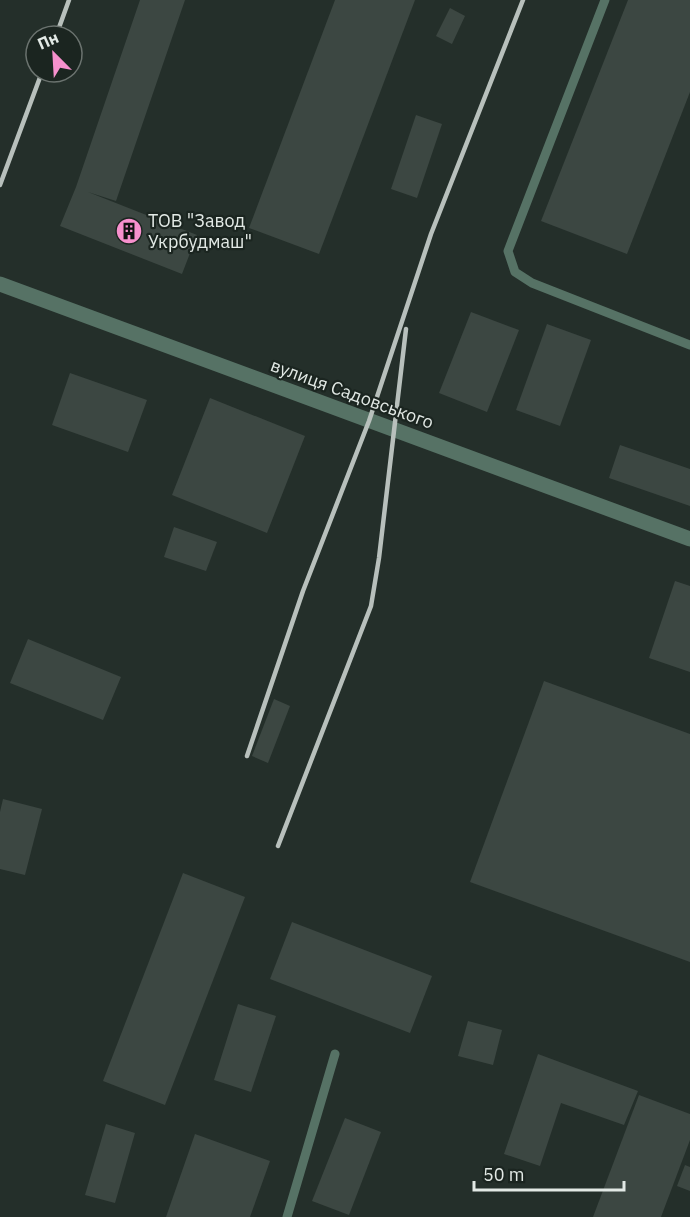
<svg xmlns="http://www.w3.org/2000/svg" width="690" height="1217" font-family="'IBM Plex Sans',sans-serif">
	<style>
		.building { fill: #3c4742 }
		.lines { fill: none; stroke-linecap: round; stroke-linejoin: round }
		.lane { stroke: #567265; stroke-width: 9 }
		.street { stroke: #567265; stroke-width: 15 }
		.rail { stroke: #b8c0bc; stroke-width: 4.5 }
		.labels { text-anchor: middle; stroke-width: 4.5; stroke-linejoin: round; paint-order: stroke }
		.poi-label { font-size: 18px; fill: #e2e9e5; stroke: #1b2520; text-anchor: start }
		.street-label { font-size: 18px; fill: #e2e9e5; stroke: #1b2520 }
	</style>
	<rect width="100%" height="100%" fill="#242f2a"/>
	<g class="building">
		<polygon points="140,0 185,0 116,201 88,192 197,235 182,274 60,226 76,187"/>
		<polygon points="335,0 415,0 319,254 249,228"/>
		<polygon points="628,0 690,0 690,92 627,254 541,221"/>
		<polygon points="450,8 465,16 452,44 436,36"/>
		<polygon points="416,115 442,124 417,198 391,189"/>
		<polygon points="471,312 519,330 487,412 439,393"/>
		<polygon points="547,324 591,340 560,426 516,410"/>
		<polygon points="70,373 147,400 128,452 52,425"/>
		<polygon points="210,398 305,436 267,533 172,495"/>
		<polygon points="620,445 690,469 690,506 609,478"/>
		<polygon points="174,527 217,542 206,571 164,557"/>
		<polygon points="675,581 690,586 690,672 649,658"/>
		<polygon points="28,639 121,677 103,720 10,683"/>
		<polygon points="544,681 690,734 690,962 470,882"/>
		<polygon points="274,699 290,706 268,763 252,756"/>
		<polygon points="3,799 42,809 25,875 0,869 0,812"/>
		<polygon points="183,873 245,897 165,1105 103,1081"/>
		<polygon points="292,922 432,976 410,1033 270,979"/>
		<polygon points="238,1004 276,1016 251,1092 214,1080"/>
		<polygon points="468,1021 502,1030 493,1065 458,1056"/>
		<polygon points="538,1054 638,1091 624,1125 561,1103 540,1166 504,1154"/>
		<polygon points="639,1095 690,1114 690,1140 661,1217 593,1217"/>
		<polygon points="345,1118 381,1132 349,1215 312,1201"/>
		<polygon points="106,1124 135,1133 115,1203 85,1195"/>
		<polygon points="195,1134 270,1161 250,1217 166,1217"/>
		<polygon points="685,1165 690,1167 690,1191 677,1186"/>
	</g>
	<g class="lines">
		<g class="lane">
			<polyline points="605,0 508,251 515,272 532,283 690,345"/>
			<polyline points="287,1217 335,1054"/>
		</g>
		<polyline class="street" points="0,284 690,539"/>
		<g class="rail">
			<polyline points="56,36 69,0"/>
			<polyline points="0,185 42,72"/>
			<polyline points="247,756 303,591 369,421 431,234 523,0"/>
			<polyline points="278,846 371,606 379,558 406,329"/>
		</g>
	</g>
	<defs>
		<symbol id="building-disc" viewBox="-11 -11 22 22"><circle r="9.5" fill="#f790cd" stroke="#1b2520"/><path d="M-4-6H4V6H1V3H-1V6H-4ZM-2.5-4.3h1.7v1.8h-1.7ZM.8-4.3h1.7v1.8H.8ZM-2.5-1h1.7V.8h-1.7ZM.8-1h1.7V.8H.8Z" fill="#111"/></symbol>
	</defs>
	<g fill-rule="evenodd">
		<use href="#building-disc" x="114" y="216" width="30" height="30"/>
	</g>
	<g class="labels">
		<g class="poi-label">
			<text x="148" y="227">ТОВ "Завод<tspan x="148" dy="21">Укрбудмаш"</tspan></text>
		</g>
		<g class="street-label">
			<text transform="translate(352 394) rotate(20)" y="6">вулиця Садовського</text>
		</g>
	</g>
	<g transform="translate(54 54) rotate(336)"><circle r="28" fill="#1b2520" stroke="#6b736f" stroke-width="1.5"/>
	<path d="M0-4.5L10 22L0 15L-10 22Z" fill="#f790cd"/>
	<text y="-9" font-size="16" font-weight="bold" text-anchor="middle" fill="#e2e9e5">Пн</text>
	</g>
	<path d="M474 1181v9h150v-9" fill="none" stroke="#e2e9e5" stroke-width="3"/>
	<text x="483" y="1181" font-size="18" fill="#e2e9e5" stroke="#1b2520" stroke-width="4.5" paint-order="stroke">50 m</text>
</svg>
